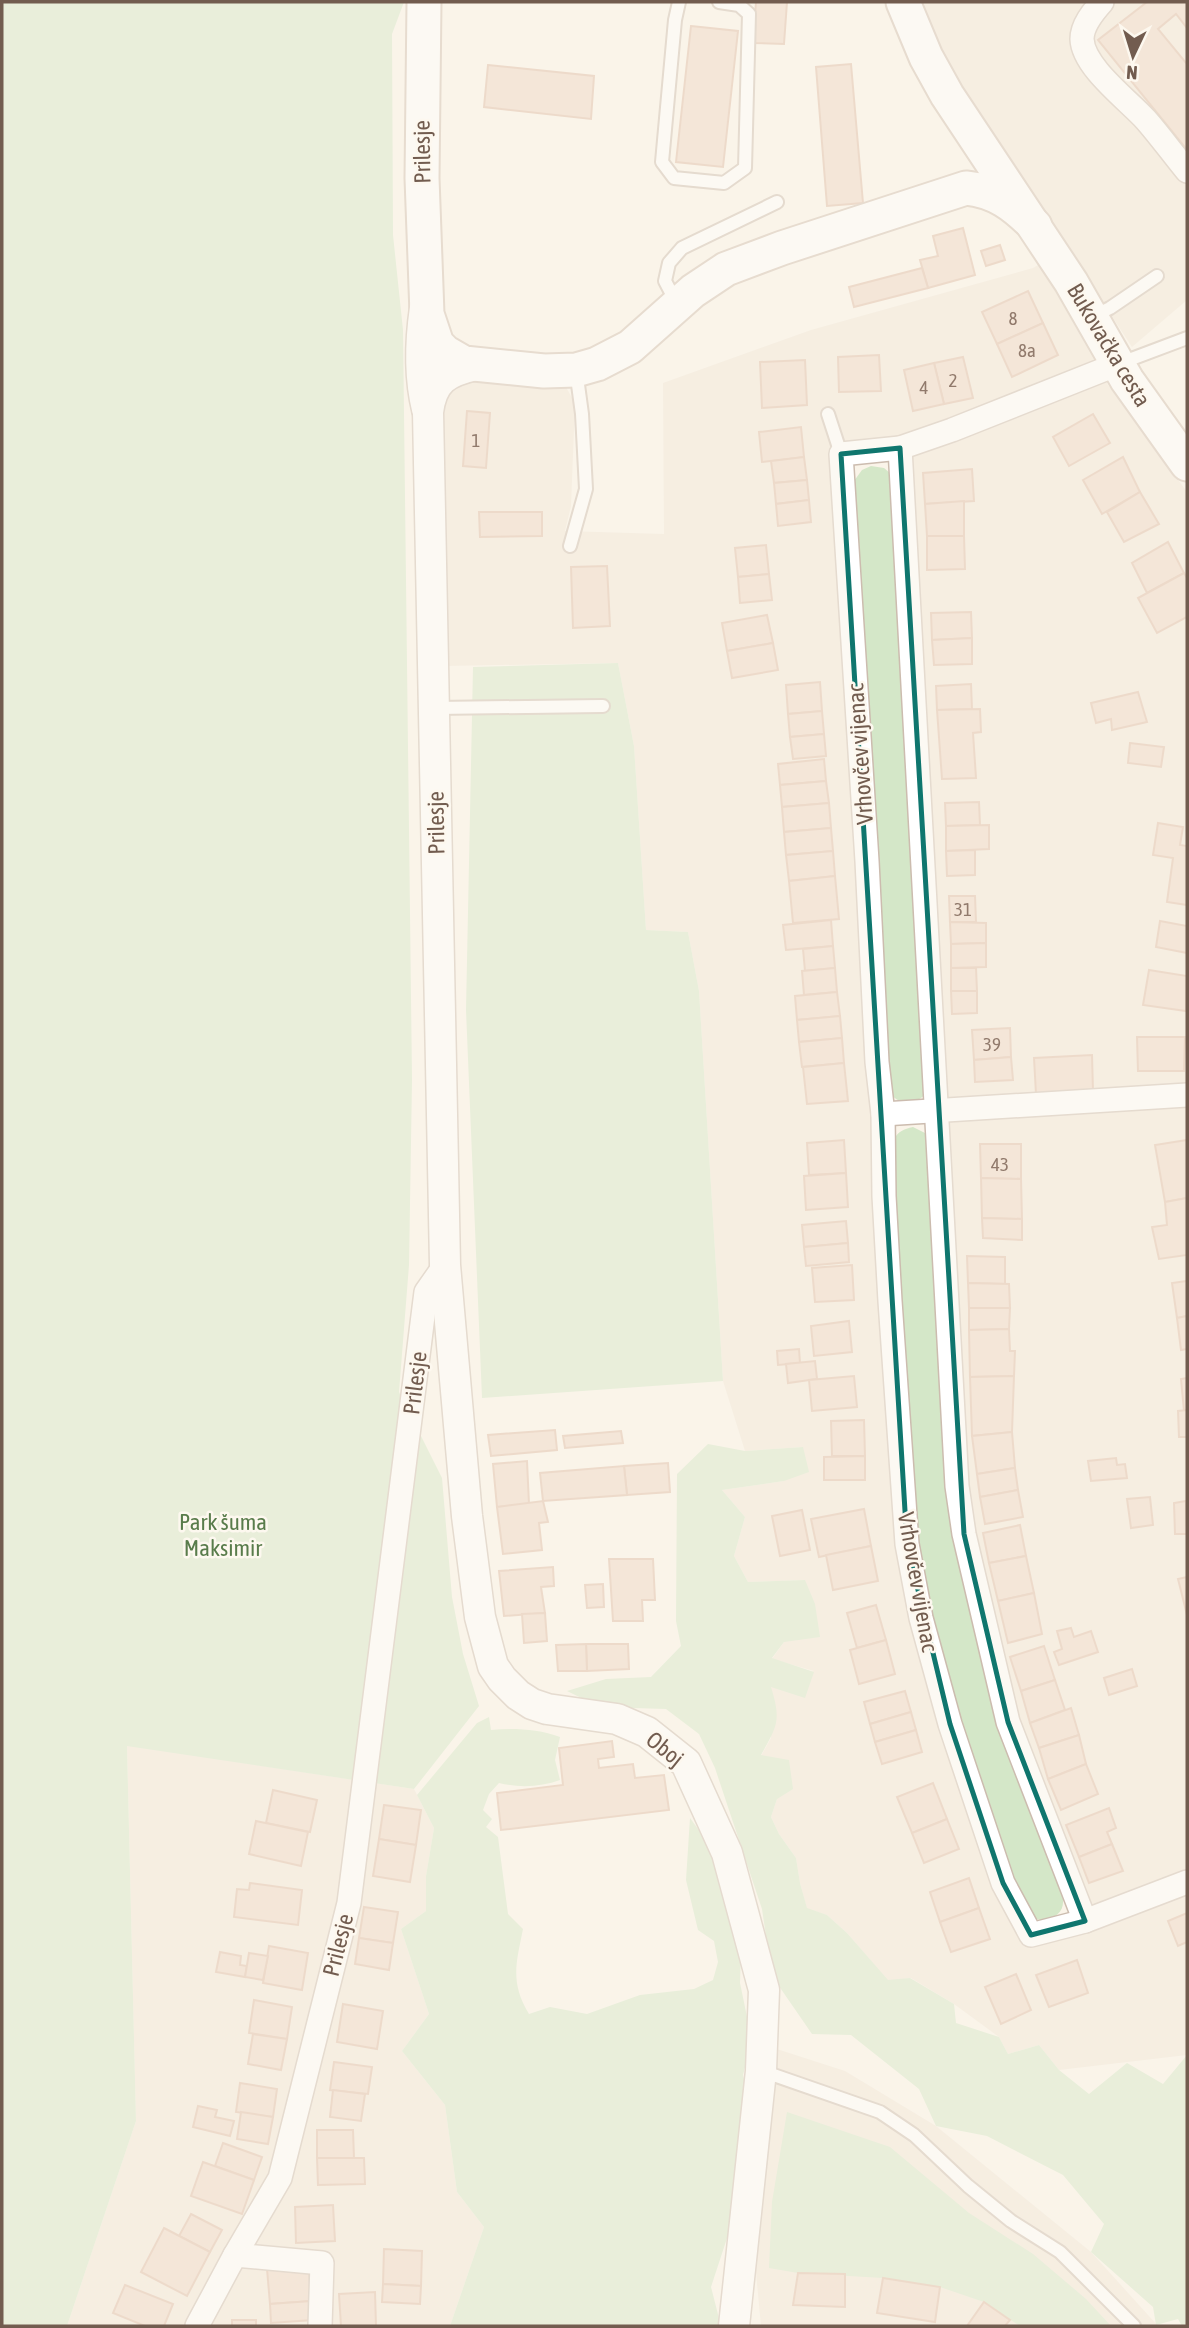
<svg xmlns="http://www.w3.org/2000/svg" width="1189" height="2328" font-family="'Asap Condensed',sans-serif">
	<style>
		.residential { fill: #f1e6d8; fill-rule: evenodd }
		.green { fill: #d4e7c8 }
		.building { fill: #edd4c3; stroke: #debba5; stroke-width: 2 }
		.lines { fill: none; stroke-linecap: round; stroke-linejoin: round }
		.service-casing { stroke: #ccbcaf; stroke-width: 16 }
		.minor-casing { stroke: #ccbcaf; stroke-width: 26 }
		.tertiary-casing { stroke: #ccbcaf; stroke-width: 33 }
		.secondary-casing { stroke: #d0beb0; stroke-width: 37 }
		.service { stroke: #fff; stroke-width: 12 }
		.minor { stroke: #fff; stroke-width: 23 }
		.tertiary { stroke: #fff; stroke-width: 30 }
		.secondary { stroke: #fff; stroke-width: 33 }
		.marked { fill: none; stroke: #0f766e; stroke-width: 5; stroke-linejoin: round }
		.labels { text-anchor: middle; stroke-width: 5; stroke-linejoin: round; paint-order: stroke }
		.number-label { font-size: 19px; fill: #917a6c }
		.street-label { font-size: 23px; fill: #725c4f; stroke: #fdf8ef }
		.park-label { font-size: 23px; fill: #597c4b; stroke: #fdf8ef }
	</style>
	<rect width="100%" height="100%" fill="#faf4e9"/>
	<g class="residential">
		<polygon points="918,2 1187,2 1187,300 1132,347 944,60"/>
		<path d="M1040 264 1108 385 1187 492V2055L1059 2070 1039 2045 1008 2054 999 2037 954 2004 911 1978 888 1981 847 1933 827 1915 807 1909 800 1883 796 1858 779 1834 771 1817 777 1799 761 1756 771 1738V1686L814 1671 772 1659 784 1642 805 1580 748 1582 734 1556 745 1517 722 1490 784 1481 803 1447 745 1451 723 1381 699 991 688 932 646 930 634 746 618 663 445 666 441 417 444 394 462 377 563 382 575 403 571 506 565 531 664 534 663 383 811 330 1033 268ZM902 437 969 1510 1018 1734 1090 1927 1033 1947 1025 1946 1020 1941 996 1882 859 876 835 444Z"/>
		<polygon points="127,1745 414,1789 434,1828 426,1876 426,1911 401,1929 429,2014 402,2051 445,2105 457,2192 484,2227 450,2326 67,2326 136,2121"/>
		<polygon points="752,2041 845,2071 936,2126 1091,2252 1158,2326 761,2326 747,2177"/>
	</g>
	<g class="green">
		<polygon points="2,2 404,2 392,34 393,235 403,330 412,1080 409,1265 399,1392 442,1478 452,1597 463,1654 479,1706 414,1789 127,1746 136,2121 67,2326 2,2326"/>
		<path d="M871 466 884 468 891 474 925 1095C911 1107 896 1105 887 1088L854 481 862 470Z"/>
		<polygon points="618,663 634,746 646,930 688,932 699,991 723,1381 482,1398 466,1010 473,667"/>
		<path d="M913 1127 927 1134 950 1481 1002 1734 1063 1899C1064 1912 1056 1917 1044 1921L1030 1917 1026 1912 987 1813 942 1668 917 1551 890 1158C892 1140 894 1131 913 1127Z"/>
		<path d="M708 1444 745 1451 803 1447 809 1472 784 1481 722 1490 745 1517 734 1556 748 1582 805 1580 815 1604 820 1637 784 1642 772 1658 814 1672 805 1698 771 1687C781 1720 778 1725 761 1755L789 1760 793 1789 777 1799 771 1817 779 1834 796 1858 800 1883 807 1908 827 1915 847 1933 888 1980 910 1978 954 2004 956 2023 999 2037 1008 2054 1039 2045 1059 2070 1089 2094 1127 2063 1163 2084 1187 2055V2326H1182L1178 2319 1156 2325 1153 2307 1091 2252 1104 2224 1063 2175 987 2136 936 2126 919 2089 851 2035 812 2034 772 1976 762 1909 715 1768 699 1734 666 1709 600 1707 567 1691 606 1679 651 1677 681 1646 676 1621 677 1474Z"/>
		<path d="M489 1717 491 1730C513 1728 538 1729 560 1737L555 1760 560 1780C541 1787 519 1788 499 1783L489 1794 483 1810 492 1819 486 1827 498 1837 508 1914 523 1929C516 1964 510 1982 529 2014L550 2007 587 2014 640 1995 694 1989 713 1980 718 1962 714 1941 698 1930 686 1880 690 1818 709 1844 741 1951 740 1983 752 2041 743 2075 749 2101 747 2177 711 2287 721 2326H450L484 2227 457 2192 445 2105 402 2051 429 2014 401 1929 426 1911V1876L434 1828 417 1795 477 1723Z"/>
		<polygon points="787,2112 890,2147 969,2213 1033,2254 1086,2299 1111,2326 1020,2326 984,2302 940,2287 883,2278 798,2273 769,2268 772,2202"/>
	</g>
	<g class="building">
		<polygon points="756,2 787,2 784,44 753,43"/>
		<polygon points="1147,2 1187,2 1187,28 1176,14 1158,29 1187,64 1187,150 1098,40"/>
		<polygon points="691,26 738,31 723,167 676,162"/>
		<polygon points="851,64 863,203 827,206 816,67"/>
		<polygon points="488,65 594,76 591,119 484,107"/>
		<polygon points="963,228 975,275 928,288 920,260 938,256 933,236"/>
		<polygon points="1000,245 1005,260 986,266 981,251"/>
		<polygon points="922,268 928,288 854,307 849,287"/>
		<polygon points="1028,291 1043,323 997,344 982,312"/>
		<polygon points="1043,323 1058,355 1012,377 997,344"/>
		<polygon points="879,355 881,391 839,392 838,357"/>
		<polygon points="963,357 973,398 944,404 934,363"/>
		<polygon points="805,360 807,405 762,408 760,362"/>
		<polygon points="934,363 944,404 913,411 904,370"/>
		<polygon points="467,411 490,413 486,468 463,466"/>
		<polygon points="1093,414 1110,443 1069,466 1053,437"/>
		<polygon points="801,427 804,457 762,462 759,432"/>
		<polygon points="804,457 807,480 774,483 771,461"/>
		<polygon points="1123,457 1140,492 1102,514 1083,480"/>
		<polygon points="972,469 974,501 925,504 923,473"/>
		<polygon points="807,480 809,500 776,504 774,483"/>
		<polygon points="1140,492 1159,524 1124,542 1107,512"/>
		<polygon points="809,500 811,522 778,526 776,504"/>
		<polygon points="964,501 964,536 927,536 925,504"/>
		<polygon points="479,512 542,512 542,536 480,537"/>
		<polygon points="927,536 964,536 965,569 927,570"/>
		<polygon points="1168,542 1184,573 1147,593 1132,563"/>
		<polygon points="766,545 769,574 738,577 735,548"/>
		<polygon points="607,566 610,626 573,628 571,567"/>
		<polygon points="1184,573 1187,578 1187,617 1157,633 1138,598"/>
		<polygon points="769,574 772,600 740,603 738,577"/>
		<polygon points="971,612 972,638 932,640 931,613"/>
		<polygon points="767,615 773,643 727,651 722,623"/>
		<polygon points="972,638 972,664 934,665 932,640"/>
		<polygon points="773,643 778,670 732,678 727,651"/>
		<polygon points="820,682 822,711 788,714 786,685"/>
		<polygon points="971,684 972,709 937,710 936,686"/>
		<polygon points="1138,692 1147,722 1112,730 1111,719 1096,723 1091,703"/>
		<polygon points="980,709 981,732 973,733 976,778 942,779 937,710"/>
		<polygon points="822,711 824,734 790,737 788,714"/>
		<polygon points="824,734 826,756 793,759 790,737"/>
		<polygon points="1130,743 1164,747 1161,767 1128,763"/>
		<polygon points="824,759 826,781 780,785 778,764"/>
		<polygon points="826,781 829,803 782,807 780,785"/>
		<polygon points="979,802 980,825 946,826 945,803"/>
		<polygon points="829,803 831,828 784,832 782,807"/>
		<polygon points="1158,823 1183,827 1180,845 1187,846 1187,905 1167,902 1173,858 1153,855"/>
		<polygon points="989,825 989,849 946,851 946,826"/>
		<polygon points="831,828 833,851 786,855 784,832"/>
		<polygon points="975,850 975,875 947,876 946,851"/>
		<polygon points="833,851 835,876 789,881 786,855"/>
		<polygon points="835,876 839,919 793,923 789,881"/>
		<polygon points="949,896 975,896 976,922 950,922"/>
		<polygon points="831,920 833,946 786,950 783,925"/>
		<polygon points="1160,921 1187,926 1187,953 1156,947"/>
		<polygon points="950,922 986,923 986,943 951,944"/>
		<polygon points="986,943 986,967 951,968 951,944"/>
		<polygon points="833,946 835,968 805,971 803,949"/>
		<polygon points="835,968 837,992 804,995 802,971"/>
		<polygon points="951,968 976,968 977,991 951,991"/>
		<polygon points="1149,970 1187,976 1186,1011 1143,1005"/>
		<polygon points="951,991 977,991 977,1013 952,1014"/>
		<polygon points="837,992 840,1016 797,1020 795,996"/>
		<polygon points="840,1016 842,1038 799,1042 797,1020"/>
		<polygon points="1010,1028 1011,1057 974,1060 972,1030"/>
		<polygon points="1137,1037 1185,1037 1184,1071 1138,1071"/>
		<polygon points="842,1038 844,1063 802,1067 799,1042"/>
		<polygon points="1092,1055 1093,1091 1036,1094 1034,1058"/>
		<polygon points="1011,1057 1013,1080 975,1082 974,1060"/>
		<polygon points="844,1063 848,1101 807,1104 803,1067"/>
		<polygon points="844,1140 846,1173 809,1175 807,1143"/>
		<polygon points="1187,1140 1187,1198 1165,1202 1155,1145"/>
		<polygon points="980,1144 1021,1144 1021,1179 981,1178"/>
		<polygon points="846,1173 848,1207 806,1210 804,1176"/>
		<polygon points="981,1178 1021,1179 1022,1219 982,1218"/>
		<polygon points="1187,1198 1187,1255 1159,1259 1152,1227 1167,1225 1165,1202"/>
		<polygon points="982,1218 1022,1219 1022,1240 983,1238"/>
		<polygon points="846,1221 848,1243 804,1247 802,1225"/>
		<polygon points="848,1243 849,1262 806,1266 804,1247"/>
		<polygon points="967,1256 1005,1257 1005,1284 968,1283"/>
		<polygon points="852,1265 854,1300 815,1302 812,1268"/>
		<polygon points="1187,1281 1187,1316 1177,1318 1172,1283"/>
		<polygon points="968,1283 1009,1284 1010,1308 969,1308"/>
		<polygon points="969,1308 1010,1308 1009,1329 969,1330"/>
		<polygon points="1187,1316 1187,1349 1181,1350 1177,1318"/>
		<polygon points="849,1321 852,1352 814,1356 811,1326"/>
		<polygon points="1009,1329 1010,1351 1015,1351 1014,1376 970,1377 969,1330"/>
		<polygon points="799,1349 800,1363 778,1365 777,1351"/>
		<polygon points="815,1361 817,1379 788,1383 786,1364"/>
		<polygon points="854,1376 857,1407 812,1411 809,1380"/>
		<polygon points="1014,1376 1012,1432 972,1436 970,1377"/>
		<polygon points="1187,1378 1187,1410 1184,1411 1181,1379"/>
		<polygon points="1187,1410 1187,1437 1179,1437 1178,1411"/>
		<polygon points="864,1420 865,1456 832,1456 831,1421"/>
		<polygon points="555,1430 557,1450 491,1456 488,1435"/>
		<polygon points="621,1431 623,1443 565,1448 563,1436"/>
		<polygon points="1012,1432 1015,1468 977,1474 972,1436"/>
		<polygon points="865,1456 865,1480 824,1480 824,1457"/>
		<polygon points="1116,1458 1117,1465 1125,1464 1127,1478 1091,1481 1088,1461"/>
		<polygon points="527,1461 529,1504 497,1507 493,1464"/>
		<polygon points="668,1463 670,1492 627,1495 624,1466"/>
		<polygon points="624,1466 627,1495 543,1501 540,1473"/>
		<polygon points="1015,1468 1018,1490 980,1497 977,1474"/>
		<polygon points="1018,1490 1023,1517 985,1524 980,1497"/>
		<polygon points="1150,1497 1153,1525 1131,1528 1127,1499"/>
		<polygon points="543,1501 548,1522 539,1523 542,1550 503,1554 497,1507"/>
		<polygon points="1186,1501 1187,1534 1175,1534 1174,1503"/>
		<polygon points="864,1509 871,1546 819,1557 811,1519"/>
		<polygon points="802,1510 810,1550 780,1556 772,1516"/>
		<polygon points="1020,1525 1026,1556 989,1563 983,1533"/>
		<polygon points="871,1546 878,1581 833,1590 826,1555"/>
		<polygon points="1026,1556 1034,1593 998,1601 989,1563"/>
		<polygon points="609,1559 653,1559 655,1600 642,1600 643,1621 613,1621"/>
		<polygon points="553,1567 554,1586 541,1587 545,1613 504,1616 499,1571"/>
		<polygon points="1187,1577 1187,1615 1178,1579"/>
		<polygon points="603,1584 604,1607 587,1608 585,1585"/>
		<polygon points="1034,1593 1042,1634 1008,1643 998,1601"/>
		<polygon points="876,1605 886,1640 857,1648 847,1613"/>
		<polygon points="545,1613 547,1641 524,1643 522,1614"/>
		<polygon points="1071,1628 1074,1637 1091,1631 1098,1652 1059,1665 1054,1652 1062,1649 1057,1631"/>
		<polygon points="886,1640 895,1674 859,1684 850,1650"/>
		<polygon points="586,1644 628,1644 629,1669 587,1671"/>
		<polygon points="586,1644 587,1671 558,1671 556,1645"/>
		<polygon points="1044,1646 1055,1680 1021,1691 1010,1657"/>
		<polygon points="1132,1669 1137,1686 1109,1695 1104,1678"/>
		<polygon points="1055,1680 1065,1710 1030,1723 1021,1691"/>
		<polygon points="905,1691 911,1712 870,1724 864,1702"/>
		<polygon points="1071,1708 1079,1735 1039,1748 1030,1723"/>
		<polygon points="911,1712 916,1730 875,1742 870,1724"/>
		<polygon points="916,1730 922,1752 882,1764 875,1742"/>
		<polygon points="1079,1735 1086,1764 1048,1779 1039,1748"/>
		<polygon points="612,1741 614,1757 598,1759 599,1768 633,1764 635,1778 664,1775 669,1810 501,1830 497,1793 563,1785 559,1748"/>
		<polygon points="1086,1764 1098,1794 1061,1810 1048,1779"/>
		<polygon points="933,1783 947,1819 912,1833 897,1797"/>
		<polygon points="273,1790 317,1800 310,1832 266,1823"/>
		<polygon points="384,1805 421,1810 416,1845 379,1839"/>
		<polygon points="1109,1808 1116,1828 1107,1832 1112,1844 1079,1857 1066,1825"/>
		<polygon points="947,1819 959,1849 924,1863 912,1833"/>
		<polygon points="256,1821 308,1832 301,1866 249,1854"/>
		<polygon points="379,1839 416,1845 410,1882 373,1876"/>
		<polygon points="1112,1844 1123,1871 1089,1883 1079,1857"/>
		<polygon points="969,1878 979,1908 940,1922 930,1892"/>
		<polygon points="250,1883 302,1890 298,1925 234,1917 237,1889 249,1890"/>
		<polygon points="364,1907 398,1912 393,1943 359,1938"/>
		<polygon points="979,1908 990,1939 951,1952 940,1922"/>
		<polygon points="1187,1913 1187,1942 1178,1946 1168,1921"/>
		<polygon points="359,1938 393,1943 389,1970 355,1964"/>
		<polygon points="269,1946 308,1953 302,1990 263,1983"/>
		<polygon points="220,1952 241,1956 240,1965 247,1966 245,1977 216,1972"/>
		<polygon points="249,1953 268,1956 263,1980 245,1977"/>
		<polygon points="1077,1960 1088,1993 1049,2007 1036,1975"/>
		<polygon points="1016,1974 1031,2010 1001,2024 985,1987"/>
		<polygon points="254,2000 292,2007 287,2039 249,2033"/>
		<polygon points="343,2004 383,2011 377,2049 337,2042"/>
		<polygon points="253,2034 287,2039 281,2070 248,2064"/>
		<polygon points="334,2062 372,2067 368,2094 330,2090"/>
		<polygon points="240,2083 277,2089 273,2117 236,2112"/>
		<polygon points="333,2090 365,2094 361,2121 330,2117"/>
		<polygon points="198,2106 217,2110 215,2117 234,2121 230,2136 193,2127"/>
		<polygon points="241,2112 273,2117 268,2144 237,2139"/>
		<polygon points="317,2130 353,2130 354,2158 317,2158"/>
		<polygon points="223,2143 262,2157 254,2180 215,2166"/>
		<polygon points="317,2158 364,2158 365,2184 318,2185"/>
		<polygon points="203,2162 254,2180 242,2214 191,2196"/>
		<polygon points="333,2205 335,2241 296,2243 295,2207"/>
		<polygon points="191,2214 222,2230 210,2252 179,2236"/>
		<polygon points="164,2228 210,2252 187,2296 141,2272"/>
		<polygon points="384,2249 422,2251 421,2286 383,2284"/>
		<polygon points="309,2267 311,2301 270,2304 267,2269"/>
		<polygon points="798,2273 845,2274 845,2307 793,2305"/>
		<polygon points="883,2278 940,2287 935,2322 877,2313"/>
		<polygon points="383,2284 421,2286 420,2304 382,2302"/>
		<polygon points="125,2285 173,2304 164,2326 145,2326 113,2313"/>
		<polygon points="375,2292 376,2326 341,2326 339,2294"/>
		<polygon points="311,2301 313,2320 271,2323 270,2304"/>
		<polygon points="984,2302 1010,2320 1005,2326 967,2326"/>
		<rect x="232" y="2320" width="24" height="6"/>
	</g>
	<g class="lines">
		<defs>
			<g id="service">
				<polyline points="679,2 675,20 662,162 674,178 724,183 745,168 749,14 739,5 719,2"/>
				<polyline points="676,302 665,281 669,263 682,248 777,202"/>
				<polyline points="1092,317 1110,308 1157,276"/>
				<polyline points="1118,364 1187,338"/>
				<polyline points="828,414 841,454"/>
				<polyline points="570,546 586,489 582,414 576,370"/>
				<polyline points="435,708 603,706"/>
				<polyline points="762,2071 880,2112 914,2135 968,2186 1011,2221 1060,2252 1134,2326"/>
			</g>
			<g id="minor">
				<path d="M1102 2C1093 12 1082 25 1082 39 1083 67 1128 100 1146 120 1160 136 1173 154 1187 171"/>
				<polyline points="1118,364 952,430 900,448 841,454 867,861 877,1062 883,1114 884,1196 890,1301 907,1544 921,1618 950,1724 1003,1883 1031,1935 1085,1921 1187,1882"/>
				<polyline points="900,448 957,1486 964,1534 1008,1722 1085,1921"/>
				<polyline points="883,1114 1187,1095"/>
				<polyline points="235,2255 322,2263 320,2326"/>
				<polyline points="197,2326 235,2255 280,2178 349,1903 426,1292 445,1265"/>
			</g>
			<g id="tertiary">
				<path d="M425 308C420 342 419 376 427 409"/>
				<path d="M476 365C446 372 432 380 428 412L445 1265 467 1516 480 1617 493 1666 502 1679 518 1695 532 1704 547 1709 617 1719 647 1732 686 1763 727 1853 764 1990 761 2071 734 2326"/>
			</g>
			<g id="secondary">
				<path d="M424 2 422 178 427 314 437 344 445 352 464 363 544 371 576 370 597 364 630 347 693 291 726 269 782 248 966 188C996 191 1014 205 1035 226"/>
				<polyline points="903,2 926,57 947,95 1071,282 1127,380 1187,464"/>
			</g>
		</defs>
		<use href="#service" class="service-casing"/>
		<use href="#minor" class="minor-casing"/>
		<use href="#tertiary" class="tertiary-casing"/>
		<use href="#secondary" class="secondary-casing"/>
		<use href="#service" class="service"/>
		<use href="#minor" class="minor"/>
		<use href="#tertiary" class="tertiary"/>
		<use href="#secondary" class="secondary"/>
	</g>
	<path d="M0 0H1189V2328H0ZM900 448 964 1534 1008 1722 1085 1921 1031 1935 1003 1883 950 1724 907 1544 841 454Z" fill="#faf4e9" fill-opacity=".55" fill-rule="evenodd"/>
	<path class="marked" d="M900 448 964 1534 1008 1722 1085 1921 1031 1935 1003 1883 950 1724 907 1544 841 454Z"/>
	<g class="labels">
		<g class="number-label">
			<text x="1013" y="325">8</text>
			<text x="1027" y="357">8a</text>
			<text x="953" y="387">2</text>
			<text x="924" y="394">4</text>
			<text x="476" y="447">1</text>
			<text x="963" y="916">31</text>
			<text x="992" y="1051">39</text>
			<text x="1000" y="1171">43</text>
		</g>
		<g class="street-label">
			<text transform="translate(422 152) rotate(-91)" y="8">Prilesje</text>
			<text transform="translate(1109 345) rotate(59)" y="8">Bukovačka cesta</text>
			<text transform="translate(860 754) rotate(-94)" y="8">Vrhovčev vijenac</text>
			<text transform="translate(436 823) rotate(-91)" y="8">Prilesje</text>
			<text transform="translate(415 1383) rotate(-83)" y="8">Prilesje</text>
			<text transform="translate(918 1582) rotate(80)" y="8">Vrhovčev vijenac</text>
			<text transform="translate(665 1749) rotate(39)" y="8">Oboj</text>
			<text transform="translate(338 1945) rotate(-76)" y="8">Prilesje</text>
		</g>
		<g class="park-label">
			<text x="223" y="1530">Park šuma<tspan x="223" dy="26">Maksimir</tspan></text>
		</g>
	</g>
	<rect width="1189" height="2328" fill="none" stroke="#725c4f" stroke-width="7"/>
	<g transform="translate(1133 56) rotate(184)" stroke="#fdf8ef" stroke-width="5" paint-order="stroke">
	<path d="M0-5L12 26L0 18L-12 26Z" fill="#725c4f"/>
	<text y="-10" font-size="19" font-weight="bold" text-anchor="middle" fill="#725c4f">N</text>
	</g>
</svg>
